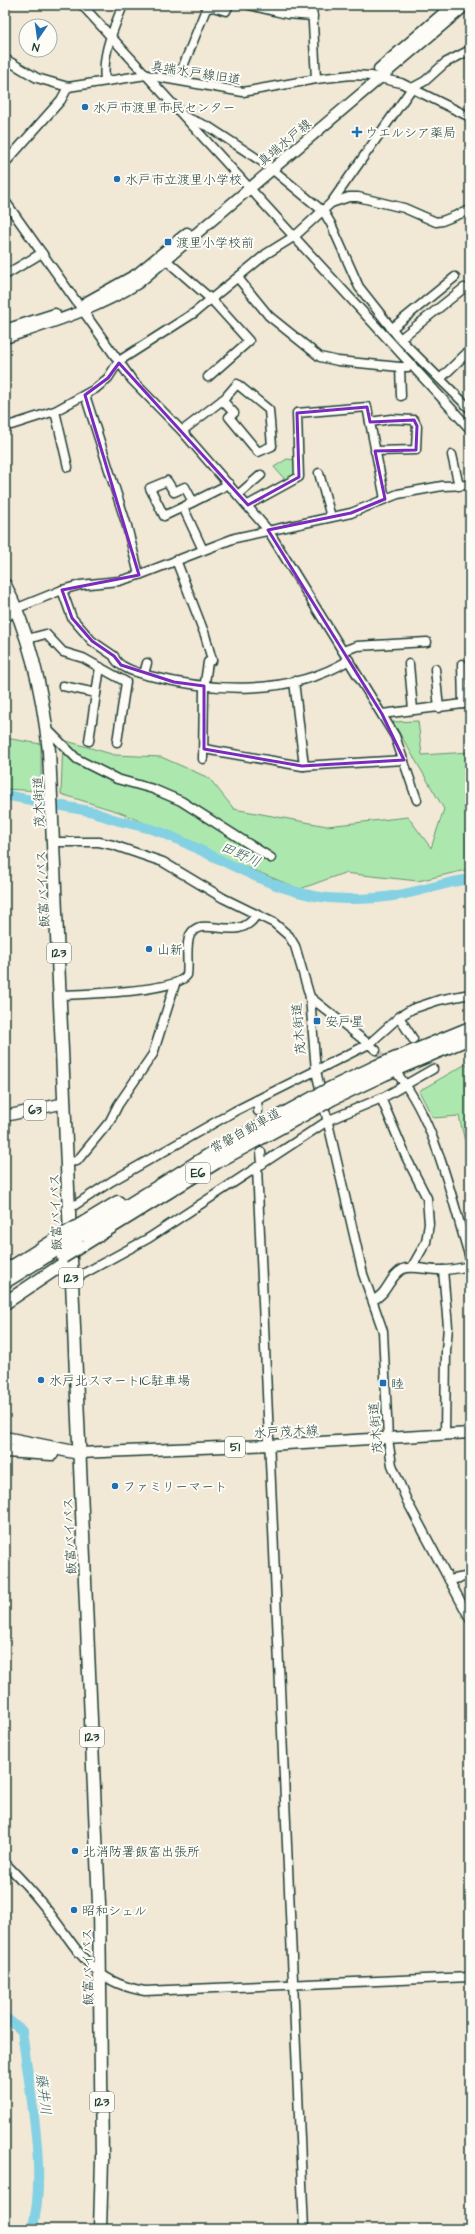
<svg xmlns="http://www.w3.org/2000/svg" width="475" height="2234" font-family="'Architects Daughter','Klee One',sans-serif">
	<style>
		.green { fill: #ace8ae; stroke: #669271 }
		.lines { fill: none; stroke-linecap: round; stroke-linejoin: round }
		.river { stroke: #84d1e3; stroke-width: 10 }
		.minor-tunnel { stroke: #c7c6b6; stroke-width: 8; stroke-dasharray: 8 4; stroke-linecap: butt }
		.minor-casing { stroke: #1f3d34; stroke-width: 11 }
		.major-casing { stroke: #1f3d34; stroke-width: 13 }
		.highway-casing { stroke: #1f3d34; stroke-width: 15 }
		.minor { stroke: #fdfcf7; stroke-width: 8 }
		.major { stroke: #fdfcf7; stroke-width: 10 }
		.highway { stroke: #fdfcf7; stroke-width: 12 }
		.highway-bridge-casing { stroke: #1f3d34; stroke-width: 15; stroke-linecap: butt }
		.highway-bridge { stroke: #fdfcf7; stroke-width: 12 }
		.marked { fill: none; stroke: #7b2cbf; stroke-width: 3; stroke-linejoin: round }
		.poi-dot { fill: #1f6fb2; stroke: #fdfcf7; stroke-width: 1.5 }
		.labels { text-anchor: middle; stroke-width: 4; stroke-linejoin: round; paint-order: stroke }
		.shield { fill: #fdfcf7; stroke: #62766e; stroke-width: 1 }
		.shield-label { font-size: 12px; font-weight: bold; fill: #1f3d34 }
		.street-label { font-size: 13px; fill: #1f3d34; stroke: #fdfcf7 }
		.poi-label { font-size: 13px; fill: #1f3d34; stroke: #fdfcf7; text-anchor: start }
		.water-label { font-size: 14px; font-style: italic; fill: #386260; stroke: #fdfcf7 }
	</style>
	<rect width="100%" height="100%" fill="#f1e8d6"/>
	<filter id="ink" filterUnits="userSpaceOnUse"><feTurbulence type="fractalNoise" baseFrequency=".025" numOctaves="2"/><feDisplacementMap in="SourceGraphic" scale="8" xChannelSelector="R" yChannelSelector="G"/><feConvolveMatrix kernelMatrix="1 2 1 2 8 2 1 2 1" color-interpolation-filters="sRGB"/></filter>
	<g filter="url(#ink)">
		<g class="green">
			<polygon points="287,459 296,460 297,476 287,482 274,467"/>
			<polygon points="418,721 422,755 470,752 470,869 418,881 344,873 300,889 236,863 119,812 61,794 63,740 115,755 161,757 209,778 234,809 327,826 408,817 431,848 444,809 393,722"/>
			<polygon points="5,738 41,744 41,791 5,789"/>
			<polygon points="466,1064 470,1071 470,1163 459,1116 433,1118 419,1091"/>
		</g>
		<g class="lines">
			<g class="river">
				<path d="M5 795 94 812C116 823 141 824 163 833 225 858 282 901 350 899 366 899 383 898 399 895 423 891 446 882 470 879"/>
				<path d="M5 2017 22 2031C29 2088 48 2175 32 2229"/>
			</g>
			<g class="minor-tunnel">
				<polyline points="376,1050 389,1065"/>
				<polyline points="258,1111 261,1152"/>
			</g>
			<defs>
				<g id="minor">
					<polyline points="82,5 470,429"/>
					<polyline points="249,5 287,14 313,16"/>
					<polyline points="312,5 316,79"/>
					<polyline points="5,59 37,78 68,87 146,75 243,92 316,79 351,75 371,76 401,83 470,117"/>
					<polyline points="178,79 206,9 213,7 226,11 229,5"/>
					<path d="M105 81C102 52 113 31 123 5"/>
					<polyline points="185,117 209,127 267,165 324,212 331,224 359,287 400,339 470,409"/>
					<polyline points="5,163 61,100 68,87"/>
					<polyline points="5,201 132,380 182,431 268,530 395,736 417,800"/>
					<polyline points="331,203 412,88 425,81 445,63 470,50"/>
					<polyline points="166,260 212,300 249,341 208,377"/>
					<polyline points="5,275 42,253"/>
					<polyline points="238,278 269,316 320,357 338,361 400,367 408,367 412,365"/>
					<polyline points="391,329 455,277"/>
					<polyline points="400,339 464,288"/>
					<polyline points="400,367 401,396"/>
					<polyline points="440,379 470,350"/>
					<polyline points="85,395 127,526 139,575"/>
					<polyline points="55,411 68,467"/>
					<polyline points="370,422 391,419 414,420 417,426 416,450 375,451"/>
					<polyline points="5,427 55,411 95,389 108,378 119,361 194,313 266,254 295,236 331,203 349,197 358,197 404,208 436,222 442,221 470,210"/>
					<polyline points="182,431 225,398 237,384 269,410 272,446 258,452 229,417 234,413 222,400"/>
					<polyline points="452,455 459,486"/>
					<polyline points="319,473 331,517"/>
					<polyline points="238,495 261,475"/>
					<polyline points="193,502 229,484"/>
					<polyline points="248,505 299,477 297,413 367,407 385,499"/>
					<polyline points="183,507 193,502 185,487 174,492 167,481 150,488 164,516 183,507 203,550"/>
					<polyline points="176,560 205,635 212,660 208,662 204,689 203,759"/>
					<path d="M62 590 72 618 92 641 114 656C117 668 139 673 150 676 213 692 291 696 349 660"/>
					<polyline points="5,619 15,609 62,590 80,585 119,581 139,575 235,538 351,513 398,494 442,486 470,485"/>
					<polyline points="27,639 46,634 63,652 83,658 126,682 117,742"/>
					<polyline points="343,651 357,646 427,642"/>
					<polyline points="409,664 413,710"/>
					<polyline points="462,664 463,704"/>
					<polyline points="435,669 439,708"/>
					<polyline points="144,674 147,663"/>
					<polyline points="294,681 304,766"/>
					<polyline points="63,686 96,693"/>
					<polyline points="382,714 463,704 470,701"/>
					<polyline points="47,729 77,759 117,779 153,789 181,801 271,858"/>
					<polyline points="89,741 100,667"/>
					<polyline points="204,749 302,766 404,760"/>
					<polyline points="53,842 99,842 113,845 163,862 223,898 274,923 289,936 295,946 310,997 316,1071 363,1274 383,1331 388,1439 392,1465 407,1501 470,1619"/>
					<path d="M61 995C83 994 177 992 187 975 189 963 185 946 190 935 201 913 239 945 256 915"/>
					<polyline points="310,997 376,1050"/>
					<polyline points="399,1017 413,1039"/>
					<path d="M399 1076C437 1125 451 1198 470 1258"/>
					<polyline points="381,1098 407,1159 427,1198 429,1224 426,1242 412,1267"/>
					<polyline points="257,1100 258,1111"/>
					<polyline points="261,1152 262,1164"/>
					<polyline points="67,1162 77,1161 110,1121 118,1105 153,1054 175,984"/>
					<polyline points="257,1167 304,2229"/>
					<polyline points="69,1209 112,1181 235,1111 369,1044 399,1017 412,1009 439,1000 470,994"/>
					<polyline points="443,1270 448,1327 446,1351 445,1435"/>
					<polyline points="72,1280 149,1238 329,1120 384,1097 433,1069"/>
					<path d="M373 1300C388 1294 389 1276 403 1269 412 1265 431 1271 442 1270 452 1270 461 1268 470 1266"/>
					<polyline points="449,1580 470,1576"/>
					<path d="M5 1863C19 1877 32 1891 44 1906 77 1946 88 1982 145 1991L470 1977"/>
				</g>
				<g id="major">
					<polyline points="379,69 453,5"/>
					<polyline points="85,303 137,274 187,233"/>
					<polyline points="5,330 55,314"/>
					<path d="M5 338C50 323 97 309 138 283L466 5"/>
					<polyline points="5,1116 65,1103"/>
					<polyline points="79,1453 270,1445 470,1433"/>
				</g>
				<g id="highway">
					<path d="M5 585C31 637 43 694 49 751L99 1904 102 2160 100 2229"/>
					<polyline points="329,1089 377,1066 470,1028"/>
					<polyline points="332,1099 385,1074 470,1038"/>
					<polyline points="80,1225 118,1202"/>
					<polyline points="80,1235 215,1151 318,1095"/>
					<polyline points="81,1246 217,1162 320,1106"/>
					<polyline points="5,1271 61,1236"/>
					<polyline points="5,1282 63,1246"/>
					<polyline points="5,1303 63,1264"/>
					<polyline points="5,1438 79,1453"/>
					<polyline points="5,1451 52,1454"/>
				</g>
			</defs>
			<use href="#minor" class="minor-casing"/>
			<use href="#major" class="major-casing"/>
			<use href="#highway" class="highway-casing"/>
			<use href="#minor" class="minor"/>
			<use href="#major" class="major"/>
			<use href="#highway" class="highway"/>
			<defs>
				<g id="highway-bridge">
					<polyline points="318,1095 329,1089"/>
					<polyline points="320,1106 332,1099"/>
					<polyline points="61,1236 80,1225"/>
					<polyline points="63,1246 80,1235"/>
					<polyline points="63,1257 81,1246"/>
				</g>
			</defs>
			<use href="#highway-bridge" class="highway-bridge-casing"/>
			<use href="#highway-bridge" class="highway-bridge"/>
		</g>
	</g>
	<path class="marked" d="M119 363 248 505 299 477 297 413 367 407 370 422 414 420 417 426 416 450 375 451 385 499 351 513 268 530 382 714 404 760 302 766 204 749V686L174 682 121 665 114 656 92 641 72 618 62 590 139 575 85 395 108 378Z"/>
	<g class="poi-dot">
		<circle cx="85" cy="107" r="4"/>
		<path d="M355 126h4v4h4v4h-4v4h-4v-4h-4v-4h4z"/>
		<circle cx="117" cy="179" r="4"/>
		<rect x="164" y="238" width="8" height="8" rx="2"/>
		<circle cx="149" cy="949" r="4"/>
		<rect x="313" y="1017" width="8" height="8" rx="2"/>
		<circle cx="41" cy="1380" r="4"/>
		<rect x="379" y="1379" width="8" height="8" rx="2"/>
		<circle cx="115" cy="1486" r="4"/>
		<circle cx="75" cy="1851" r="4"/>
		<circle cx="74" cy="1910" r="4"/>
	</g>
	<g class="labels">
		<g class="shield">
			<rect x="47" y="943" width="24" height="20" rx="3"/>
			<rect x="24" y="1100" width="22" height="20" rx="3"/>
			<rect x="186" y="1163" width="24" height="20" rx="3"/>
			<rect x="59" y="1268" width="24" height="20" rx="3"/>
			<rect x="225" y="1437" width="20" height="20" rx="3"/>
			<rect x="80" y="1727" width="24" height="20" rx="3"/>
			<rect x="90" y="2092" width="24" height="20" rx="3"/>
		</g>
		<g class="shield-label">
			<text x="59" y="957">123</text>
			<text x="35" y="1114">63</text>
			<text x="198" y="1177">E6</text>
			<text x="71" y="1282">123</text>
			<text x="235" y="1451">51</text>
			<text x="92" y="1741">123</text>
			<text x="102" y="2106">123</text>
		</g>
		<g class="street-label">
			<text transform="translate(196 72) rotate(9)" y="5">真端水戸線旧道</text>
			<text transform="translate(284 142) rotate(-40)" y="5">真端水戸線</text>
			<text transform="translate(38 802) rotate(-92)" y="5">茂木街道</text>
			<text transform="translate(42 889) rotate(-93)" y="5">飯富バイパス</text>
			<text transform="translate(298 1029) rotate(-95)" y="5">茂木街道</text>
			<text transform="translate(245 1130) rotate(-29)" y="5">常磐自動車道</text>
			<text transform="translate(55 1212) rotate(-92)" y="5">飯富バイパス</text>
			<text transform="translate(375 1428) rotate(-95)" y="5">茂木街道</text>
			<text transform="translate(286 1431) rotate(-3)" y="5">水戸茂木線</text>
			<text transform="translate(69 1536) rotate(-93)" y="5">飯富バイパス</text>
			<text transform="translate(87 1967) rotate(-91)" y="5">飯富バイパス</text>
		</g>
		<g class="poi-label">
			<text x="93" y="112">水戸市渡里市民センター</text>
			<text x="365" y="137">ウエルシア薬局</text>
			<text x="125" y="184">水戸市立渡里小学校</text>
			<text x="176" y="247">渡里小学校前</text>
			<text x="157" y="954">山新</text>
			<text x="325" y="1026">安戸星</text>
			<text x="49" y="1385">水戸北スマートIC駐車場</text>
			<text x="391" y="1388">睦</text>
			<text x="123" y="1491">ファミリーマート</text>
			<text x="83" y="1856">北消防署飯富出張所</text>
			<text x="82" y="1915">昭和シェル</text>
		</g>
		<g class="water-label">
			<text transform="translate(241 854) rotate(24)" y="5">田野川</text>
			<text transform="translate(44 2094) rotate(83)" y="5">藤井川</text>
		</g>
	</g>
	<rect width="475" height="2234" fill="none" stroke="#fdfcf7" stroke-width="20"/>
	<rect x="10" y="10" width="455" height="2214" fill="none" stroke="#1f3d34" stroke-width="1.5" filter="url(#ink)"/>
	<g transform="translate(38 38) rotate(193)"><circle r="19" fill="#fdfcf7" stroke="#a4b0a9"/>
	<path d="M0-3L7 15L0 10L-7 15Z" fill="#1f6fb2"/>
	<text y="-6" font-size="11" font-weight="bold" text-anchor="middle" fill="#1f3d34">N</text>
	</g>
</svg>
